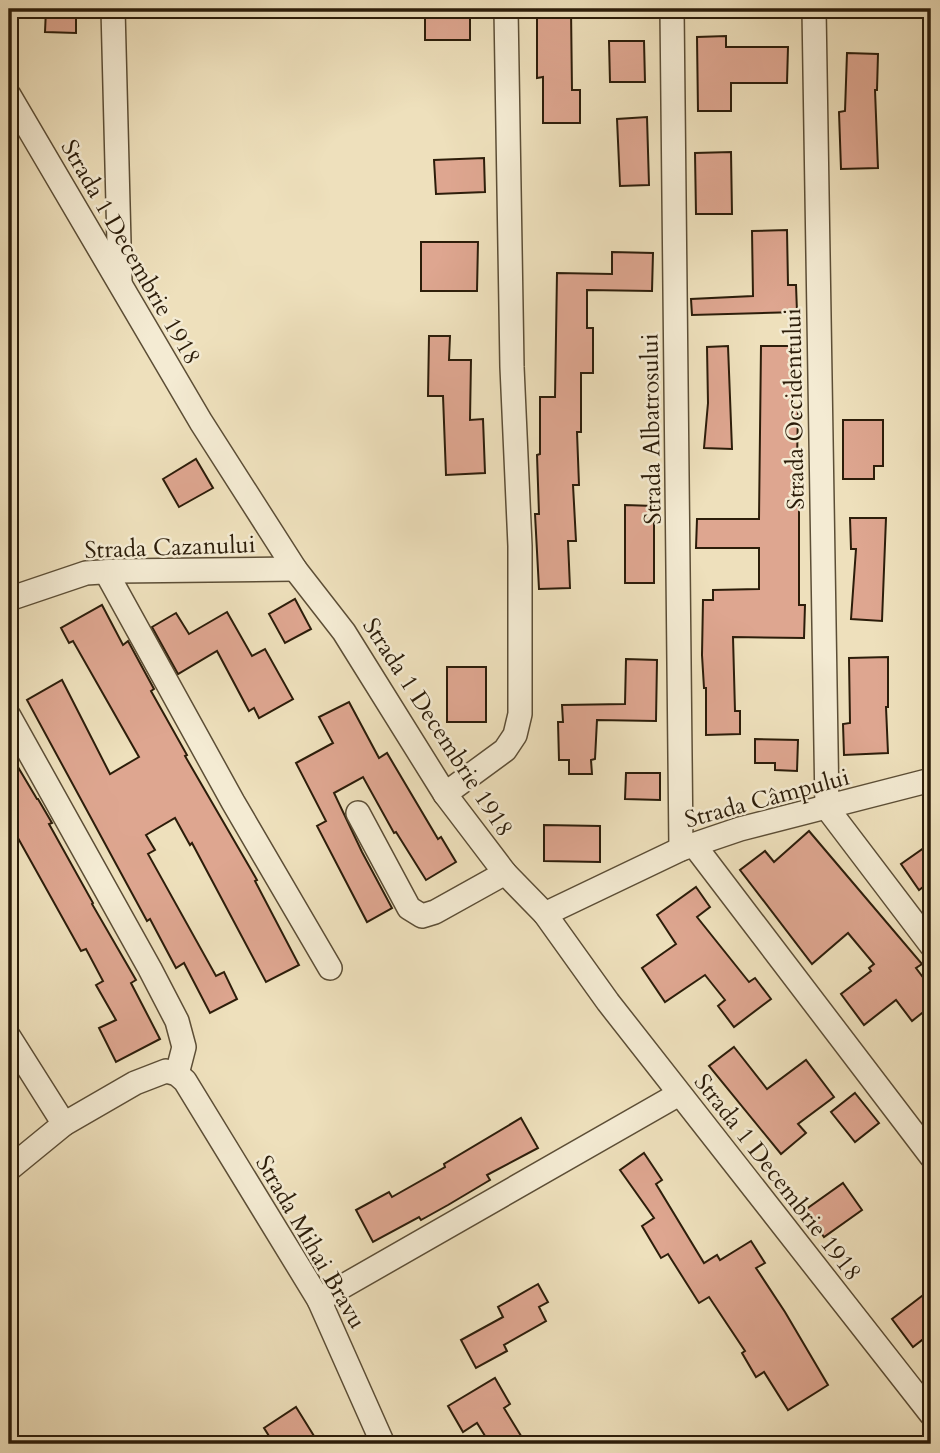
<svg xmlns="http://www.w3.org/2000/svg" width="940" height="1453" font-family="Cardo,serif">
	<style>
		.building { fill: #dea690; stroke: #2c1d0a; stroke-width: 2 }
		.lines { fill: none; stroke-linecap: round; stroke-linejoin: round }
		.street-casing { stroke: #5c4e36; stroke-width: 26 }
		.street { stroke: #f4ebd3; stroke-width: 23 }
		.labels { text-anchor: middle; stroke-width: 5; stroke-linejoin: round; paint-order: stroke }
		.street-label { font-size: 24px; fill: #2c1d0a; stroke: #f4ebd3 }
	</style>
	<rect width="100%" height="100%" fill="#eee0bc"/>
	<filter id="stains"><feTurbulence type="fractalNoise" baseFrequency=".00286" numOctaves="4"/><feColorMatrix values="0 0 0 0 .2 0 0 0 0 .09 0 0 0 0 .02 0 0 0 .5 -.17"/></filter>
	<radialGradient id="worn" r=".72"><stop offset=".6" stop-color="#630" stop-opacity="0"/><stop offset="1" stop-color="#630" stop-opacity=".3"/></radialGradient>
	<g class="building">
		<polygon points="46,9 76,9 76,33 45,32"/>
		<rect x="425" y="9" width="45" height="31"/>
		<polygon points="537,9 571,9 572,90 580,90 580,123 543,123 543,77 537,78"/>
		<polygon points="726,36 726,47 788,47 787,83 731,83 731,111 698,111 697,37"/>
		<polygon points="609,41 644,41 645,82 610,82"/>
		<polygon points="847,53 878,54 877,90 875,90 878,168 841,169 839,112 845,111"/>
		<polygon points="647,117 649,185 620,186 617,119"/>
		<polygon points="731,152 732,214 696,214 695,153"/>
		<polygon points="484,158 485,192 436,194 434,160"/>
		<polygon points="787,230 788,285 796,285 797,312 692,315 691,299 753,296 752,231"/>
		<polygon points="421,242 478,242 477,291 421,291"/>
		<polygon points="612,252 653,253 652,291 587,290 587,328 593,328 593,373 581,373 581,432 577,432 579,485 573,485 576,541 568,541 570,588 539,589 535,514 539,514 537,455 540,454 540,397 555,397 557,273 612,274"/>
		<polygon points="429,336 450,336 449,360 471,360 470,420 483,419 485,473 446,475 443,396 428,396"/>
		<polygon points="728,346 732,449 704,448 708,403 707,347"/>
		<polygon points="761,346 794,346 794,406 798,406 797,466 799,466 799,605 805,605 804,638 733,637 735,711 740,711 740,734 706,735 706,688 704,688 702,655 703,600 713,600 713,590 759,589 759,548 696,548 697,519 759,519"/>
		<polygon points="843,420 883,420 883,466 874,466 874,479 843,479"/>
		<polygon points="196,459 213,488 179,507 163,479"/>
		<polygon points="625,505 654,506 654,583 625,583"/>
		<polygon points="850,518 886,518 882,621 851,619 856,549 851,549"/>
		<polygon points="295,599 311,629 285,643 269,614"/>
		<polygon points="102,605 123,645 128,641 154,689 151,691 187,755 185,756 257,880 255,881 299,965 266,982 192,843 190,845 175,818 146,835 155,850 148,854 216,976 224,972 237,999 210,1013 184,963 176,968 150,919 147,921 27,700 62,680 110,774 139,757 73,641 69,643 61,628"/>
		<polygon points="227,612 252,656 265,649 293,699 259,718 254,708 249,711 217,651 178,674 152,627 176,613 189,634"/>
		<polygon points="888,657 888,707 886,707 888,753 844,755 843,724 850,723 849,658"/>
		<polygon points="626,659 657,660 656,721 597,720 595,759 591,760 592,774 569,774 569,760 559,760 558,722 563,722 562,705 625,704"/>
		<rect x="447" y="667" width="39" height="55"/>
		<polygon points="349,702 379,758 387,753 438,839 441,837 456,862 426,880 396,832 394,833 363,777 334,793 362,852 392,908 367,922 317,826 326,821 296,763 333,743 319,717"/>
		<polygon points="755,739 798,740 797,771 775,770 775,763 755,763"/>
		<polygon points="9,752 37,799 38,799 52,823 49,824 93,903 92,904 136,980 131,983 160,1039 116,1062 99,1028 116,1020 96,985 103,981 86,949 81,951 9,822"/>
		<polygon points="626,773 660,773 660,800 625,799"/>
		<polygon points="544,825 600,826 600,862 544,861"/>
		<polygon points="809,831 922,964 916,968 931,988 931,1006 912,1021 896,1000 864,1025 841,994 871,971 869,968 874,964 848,933 812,964 740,870 765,851 774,862"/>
		<polygon points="931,843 931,881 919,890 901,864"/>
		<polygon points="696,887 710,907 697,917 749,982 755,978 771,999 734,1027 718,1006 725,1000 705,975 665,1002 642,968 676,944 657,915"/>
		<polygon points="734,1047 767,1089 806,1060 834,1097 798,1124 806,1133 781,1154 709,1066"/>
		<polygon points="855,1093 879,1123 855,1142 831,1112"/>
		<polygon points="521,1118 538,1148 487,1175 490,1180 448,1205 421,1220 419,1217 373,1242 356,1210 389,1192 392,1197 445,1167 444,1164"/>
		<polygon points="644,1153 662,1180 656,1184 704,1263 717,1255 720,1260 751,1241 765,1263 756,1268 785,1312 828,1385 788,1410 764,1372 756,1377 742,1353 745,1351 709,1297 699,1303 668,1254 661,1258 642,1226 654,1218 620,1170"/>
		<polygon points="843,1183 862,1210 824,1237 805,1210"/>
		<polygon points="538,1284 548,1302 539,1307 546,1321 504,1345 507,1351 476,1368 461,1340 503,1317 498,1307"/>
		<polygon points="931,1289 931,1333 913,1347 892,1319"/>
		<polygon points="495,1378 510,1404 504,1408 526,1444 490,1444 477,1423 463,1432 448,1406"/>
		<polygon points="296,1407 319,1444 274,1444 264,1428"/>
	</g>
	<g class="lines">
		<defs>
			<g id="street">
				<polyline points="113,9 120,282"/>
				<polyline points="672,9 681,849"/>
				<polyline points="814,9 827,808 931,945"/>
				<polyline points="9,95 201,422 295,569 344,632 445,794 505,873 545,914 608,1002 931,1414"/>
				<polyline points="106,572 233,802 330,968"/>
				<polyline points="9,599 86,573 117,571 295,569"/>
				<polyline points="9,716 150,969 177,1021 184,1047 177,1074"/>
				<polyline points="445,794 505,750 515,735 520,714 520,546 512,367 506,9"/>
				<polyline points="358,813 409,908 422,916 435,912 505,873"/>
				<polyline points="694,845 931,1156"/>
				<polyline points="545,914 681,849 740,829 931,780"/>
				<polyline points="9,1037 64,1124"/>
				<polyline points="9,1169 64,1124 135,1083 166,1071 177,1074 185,1081 319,1300 383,1444"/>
				<polyline points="319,1300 679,1094"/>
			</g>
		</defs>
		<use href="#street" class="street-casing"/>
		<use href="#street" class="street"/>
	</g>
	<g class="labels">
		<g class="street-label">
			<text transform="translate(131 252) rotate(60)" y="8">Strada 1 Decembrie 1918</text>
			<text transform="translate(794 409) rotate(-91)" y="8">Strada Occidentului</text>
			<text transform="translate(651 429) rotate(-91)" y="8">Strada Albatrosului</text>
			<text transform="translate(170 547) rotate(-2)" y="8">Strada Cazanului</text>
			<text transform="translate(438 727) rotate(57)" y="8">Strada 1 Decembrie 1918</text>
			<text transform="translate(767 798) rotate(-15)" y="8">Strada Câmpului</text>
			<text transform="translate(778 1177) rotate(52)" y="8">Strada 1 Decembrie 1918</text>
			<text transform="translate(311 1242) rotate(60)" y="8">Strada Mihai Bravu</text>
		</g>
	</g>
	<rect width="940" height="1453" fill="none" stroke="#eee0bc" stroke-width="35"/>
	<rect x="10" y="10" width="919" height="1432" fill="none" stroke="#2c1d0a" stroke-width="3.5"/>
	<rect x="18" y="18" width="905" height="1418" fill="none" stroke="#2c1d0a" stroke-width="2"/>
	<rect width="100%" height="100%" filter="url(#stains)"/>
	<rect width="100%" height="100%" fill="url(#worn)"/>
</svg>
